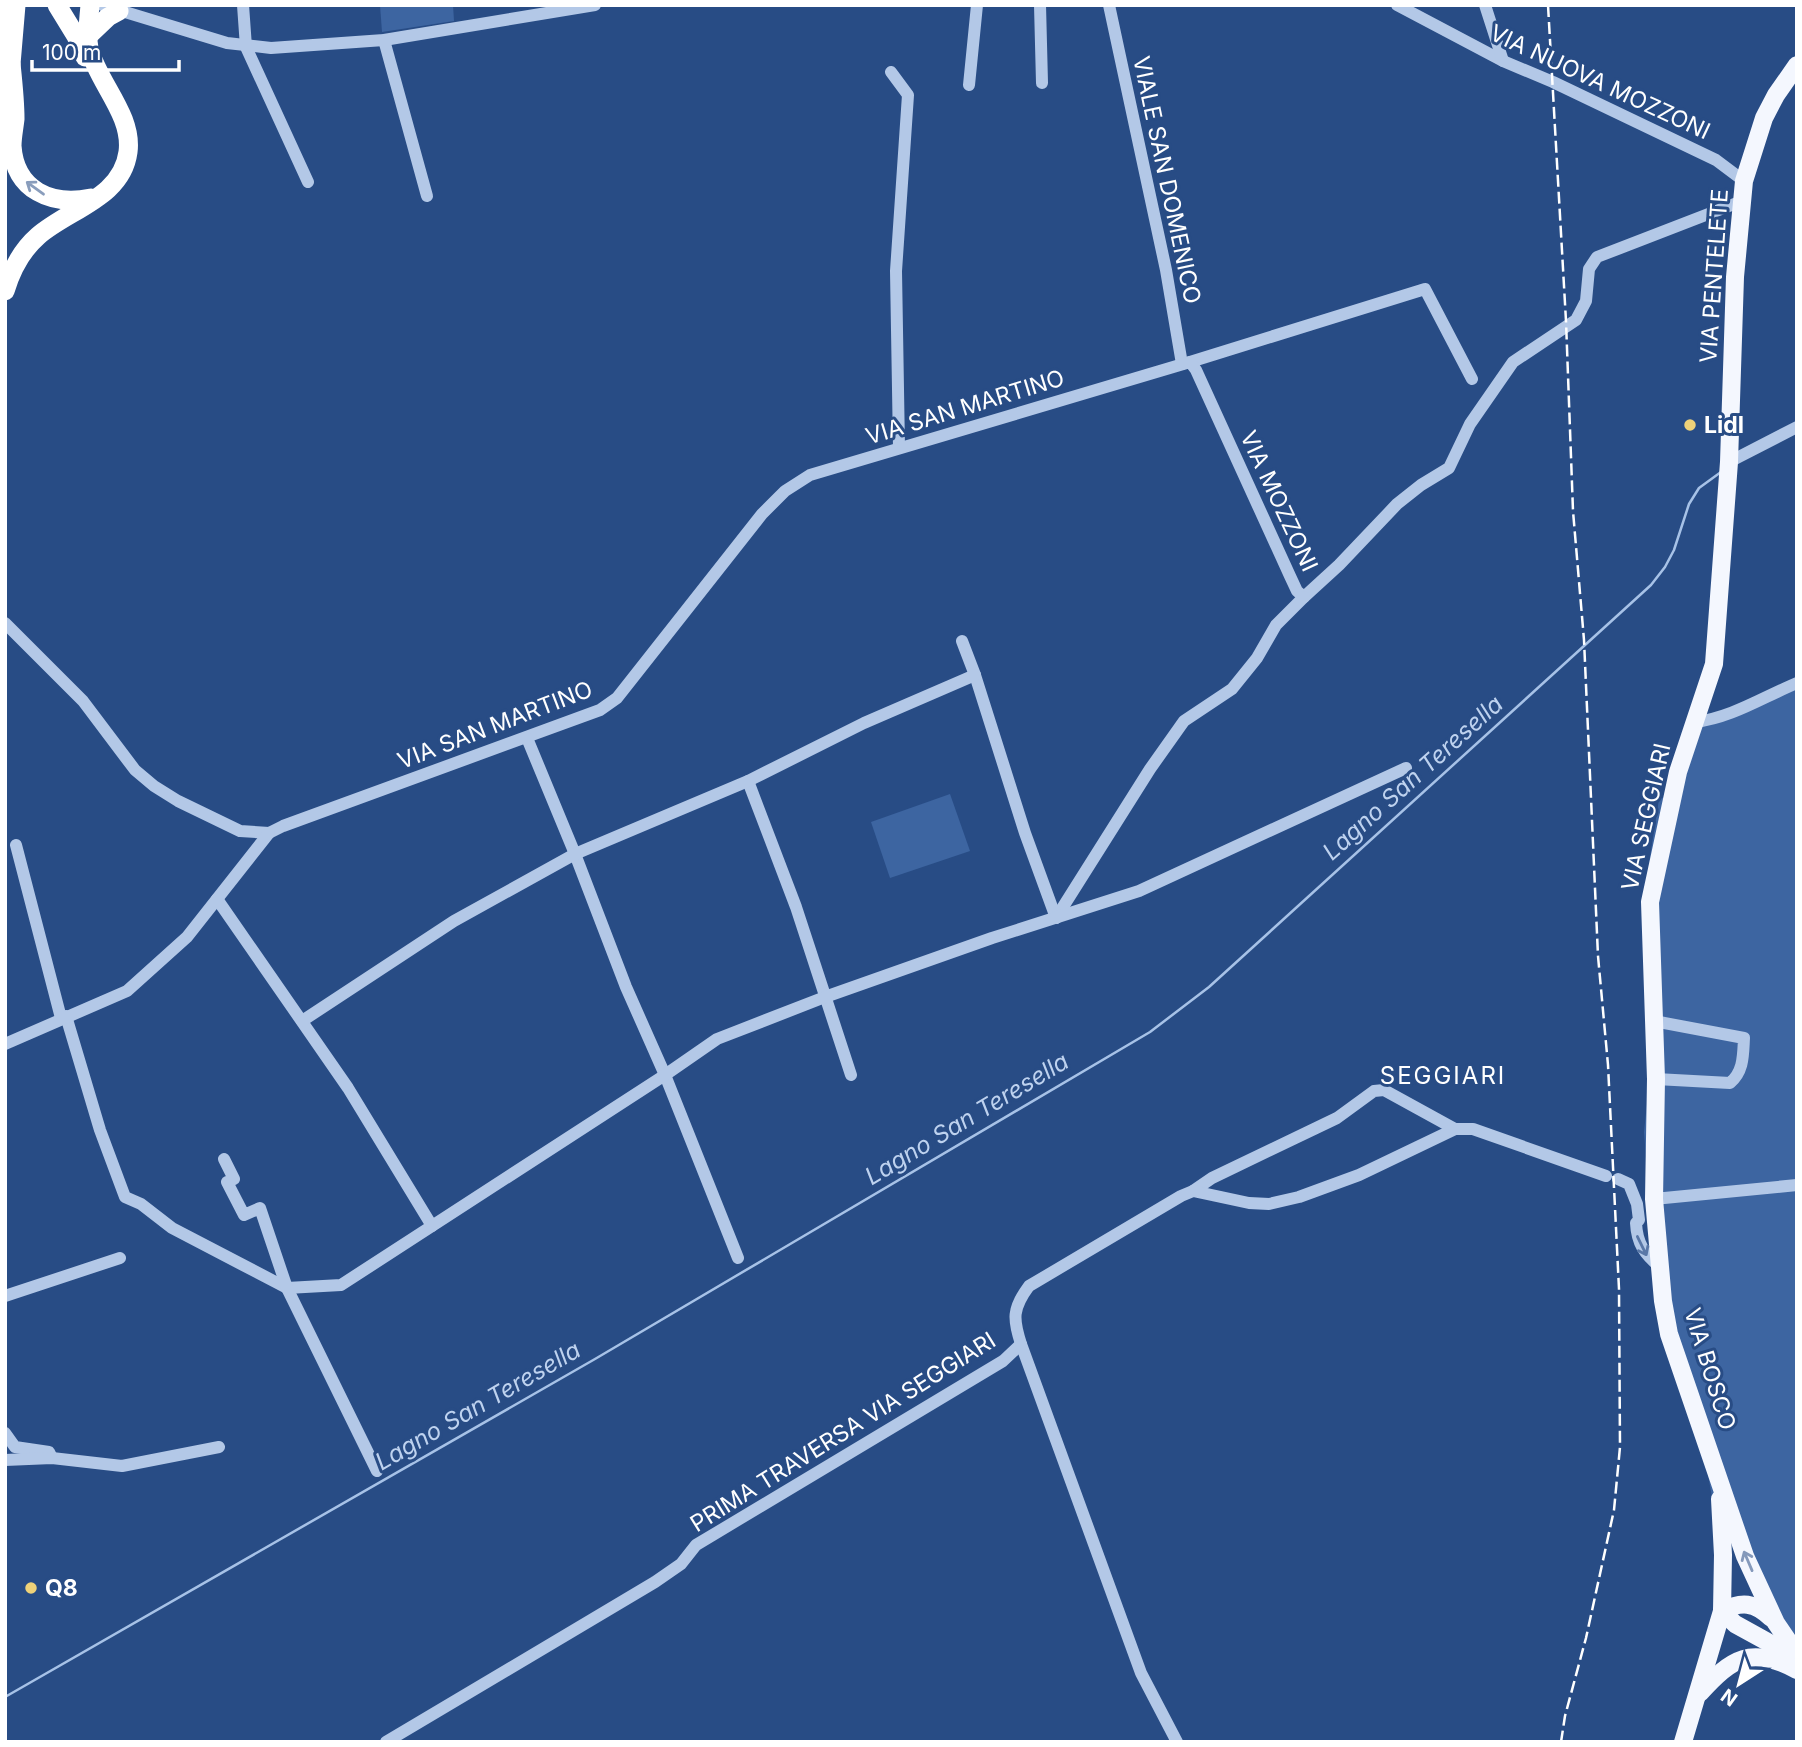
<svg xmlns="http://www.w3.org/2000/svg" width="1802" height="1747" font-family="Inter,sans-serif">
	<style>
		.green { fill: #3d65a1 }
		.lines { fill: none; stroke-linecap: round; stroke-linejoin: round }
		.stream { stroke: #a7c2e7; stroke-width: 2.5 }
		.minor { stroke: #b3c8e7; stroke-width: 12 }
		.major { stroke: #f4f7fe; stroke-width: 18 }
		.highway { stroke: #fff; stroke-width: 19 }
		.rail { stroke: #fff; stroke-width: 2.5; stroke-dasharray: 12 5; stroke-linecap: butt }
		.oneway { stroke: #899dbc }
		.oneway2 { stroke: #5977a7 }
		.oneway3 { stroke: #8499bb }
		.poi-dot { fill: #efd279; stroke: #284c85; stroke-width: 2.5 }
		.labels { text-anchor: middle; stroke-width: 6; stroke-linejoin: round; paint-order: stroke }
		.street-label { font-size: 23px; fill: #fff; stroke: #284c85 }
		.poi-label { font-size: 23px; font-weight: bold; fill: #fff; stroke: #284c85; text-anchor: start }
		.water-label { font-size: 24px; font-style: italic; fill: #bed2ef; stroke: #284c85 }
		.neighbourhood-label { font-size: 24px; letter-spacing: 2px; fill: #fff; stroke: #284c85 }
	</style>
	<rect width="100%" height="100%" fill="#284c85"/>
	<g class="green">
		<polygon points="380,5 453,5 454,21 382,32"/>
		<polygon points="1797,684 1797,1661 1713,1503 1706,1463 1650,1206 1644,1132 1650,1075 1644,896 1659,799 1665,797 1682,732 1724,719"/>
		<polygon points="950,794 970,851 890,878 871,822"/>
	</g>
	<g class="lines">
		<polyline class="stream" points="5,1697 595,1359 1150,1032 1209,987 1651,585 1665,567 1674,550 1689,504 1699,488 1721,472"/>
		<g class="minor">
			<polyline points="102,5 227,43 271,48 384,40 595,5"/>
			<polyline points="243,5 246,47 308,182"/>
			<polyline points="1040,5 1042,83"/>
			<polyline points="1109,5 1166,270 1182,364"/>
			<polyline points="1397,5 1503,61 1553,82 1716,160 1744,181"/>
			<polyline points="1485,5 1503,61"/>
			<polyline points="384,40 427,196"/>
			<polyline points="891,72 908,95 896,271 899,448"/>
			<polyline points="969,85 977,5"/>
			<polyline points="1190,362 1425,289 1472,379"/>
			<polyline points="1729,462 1797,427"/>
			<polyline points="5,623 83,701 135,770 154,786 178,801 240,831 269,833 283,826 600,710 617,698 762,514 785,491 810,475 1190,362 1196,370 1290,576 1297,591 1304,597 1339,565 1397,504 1421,485 1449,468 1470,424 1513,362 1576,320 1586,301 1589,269 1597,257 1742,201"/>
			<polyline points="962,641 975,675 1025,833 1056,918"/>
			<path d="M1695 722C1731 718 1763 697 1797 683"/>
			<polyline points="527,738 575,854 626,987 665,1075 738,1258"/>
			<polyline points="748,781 796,907 851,1075"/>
			<polyline points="16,845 61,1018"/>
			<polyline points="1056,918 1150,769 1184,721 1232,689 1257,658 1276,625 1304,597"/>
			<polyline points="66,1016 100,1130 125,1197 141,1204 172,1228 287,1288 341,1285 432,1226 348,1088 217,899"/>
			<polyline points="302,1021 454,921 575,854 748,781 864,723 975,675"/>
			<path d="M1654 1021 1744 1038C1743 1055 1744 1071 1730 1083L1656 1079"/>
			<polyline points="5,1044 127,991 187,937 269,833"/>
			<polyline points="224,1159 234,1179 227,1182 244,1215 260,1208 287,1288 377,1471"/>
			<path d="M1618 1179 1629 1184 1637 1204 1639 1220 1636 1223C1637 1243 1644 1254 1660 1267"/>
			<polyline points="1193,1191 1212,1178 1337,1118 1374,1091 1384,1090 1455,1129"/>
			<polyline points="1654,1199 1797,1185"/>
			<polyline points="432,1226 665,1075 717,1039 825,997 992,938 1139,891 1406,768"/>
			<polyline points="5,1296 120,1258"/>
			<polyline points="5,1433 15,1447 49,1452 52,1458"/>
			<polyline points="5,1460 52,1458 122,1466 219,1447"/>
			<polyline points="386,1742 655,1582 681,1564 696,1545 1003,1361 1021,1344"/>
			<path d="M1177 1742 1141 1673 1021 1344C1013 1319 1012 1309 1029 1286L1181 1196 1193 1191 1249 1203 1269 1204 1299 1197 1359 1175 1455 1129H1473L1606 1176"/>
		</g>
		<g class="major">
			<polyline points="1797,65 1776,95 1764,118 1744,181 1735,277 1729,462 1714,664 1678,772 1650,902 1656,1079 1654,1199 1663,1301 1669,1334 1745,1556 1776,1623 1797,1654"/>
			<polyline points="1722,1611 1735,1624 1795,1657"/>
			<path d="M1722 1611C1741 1601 1755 1602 1771 1618"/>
			<path d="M1700 1693C1732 1658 1751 1645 1797 1670"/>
			<polyline points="1683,1742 1722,1611 1723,1555 1720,1499"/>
		</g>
		<g class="highway">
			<polyline points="57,5 76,36 85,57"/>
			<polyline points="88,36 108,17 119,11"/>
			<path d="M11 64C13 83 15 101 15 119 14 128 12 137 12 146 15 191 52 206 91 198"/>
			<polyline points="10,76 16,5"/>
			<path d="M5 291C11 271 22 250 38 236 69 209 122 198 128 152 133 115 98 83 89 48 86 35 89 19 90 5"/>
		</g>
		<polyline class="rail" points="1548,5 1566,321 1573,511 1584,640 1598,956 1608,1065 1619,1289 1620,1447 1614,1510 1586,1638 1565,1716 1561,1742"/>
	</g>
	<defs><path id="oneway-shaft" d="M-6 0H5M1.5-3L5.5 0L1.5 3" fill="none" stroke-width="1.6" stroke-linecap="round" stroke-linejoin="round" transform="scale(1.75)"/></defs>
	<use class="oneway" href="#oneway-shaft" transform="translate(35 188) rotate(-144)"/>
	<use class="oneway2" href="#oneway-shaft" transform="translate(1642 1246) rotate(64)"/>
	<use class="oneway3" href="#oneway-shaft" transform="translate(1748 1561) rotate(-113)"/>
	<g class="poi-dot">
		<circle cx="1690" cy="425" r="7"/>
		<circle cx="31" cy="1588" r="7"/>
	</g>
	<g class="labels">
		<g class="street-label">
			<text transform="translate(1600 82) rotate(25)" y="8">VIA NUOVA MOZZONI</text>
			<text transform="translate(1167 180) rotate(78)" y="8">VIALE SAN DOMENICO</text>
			<text transform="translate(1714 276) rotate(-86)" y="8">VIA PENTELETE</text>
			<text transform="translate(965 407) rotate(-17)" y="8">VIA SAN MARTINO</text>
			<text transform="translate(1279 501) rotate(65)" y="8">VIA MOZZONI</text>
			<text transform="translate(495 725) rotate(-21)" y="8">VIA SAN MARTINO</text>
			<text transform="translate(1646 817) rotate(-77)" y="8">VIA SEGGIARI</text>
			<text transform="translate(1710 1369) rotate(73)" y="8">VIA BOSCO</text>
			<text transform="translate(843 1432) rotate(-32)" y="8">PRIMA TRAVERSA VIA SEGGIARI</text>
		</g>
		<g class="poi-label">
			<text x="1704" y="433">Lidl</text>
			<text x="45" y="1596">Q8</text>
		</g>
		<g class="water-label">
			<text transform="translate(1413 778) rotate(-42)" y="8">Lagno San Teresella</text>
			<text transform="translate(967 1119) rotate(-31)" y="8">Lagno San Teresella</text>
			<text transform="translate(478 1406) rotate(-30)" y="8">Lagno San Teresella</text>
		</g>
		<g class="neighbourhood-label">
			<text x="1443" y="1084">SEGGIARI</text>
		</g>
	</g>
	<rect width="1802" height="1747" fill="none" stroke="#ffffff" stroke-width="14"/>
	<g transform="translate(1739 1684) rotate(216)" stroke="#284c85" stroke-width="5" paint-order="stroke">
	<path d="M0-5L12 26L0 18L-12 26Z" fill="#ffffff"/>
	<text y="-10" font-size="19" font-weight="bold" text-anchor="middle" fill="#ffffff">N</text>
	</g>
	<path d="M32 60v10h147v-10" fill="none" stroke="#ffffff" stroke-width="3.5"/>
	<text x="42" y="60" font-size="21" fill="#ffffff" stroke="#284c85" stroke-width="5" paint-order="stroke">100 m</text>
</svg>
